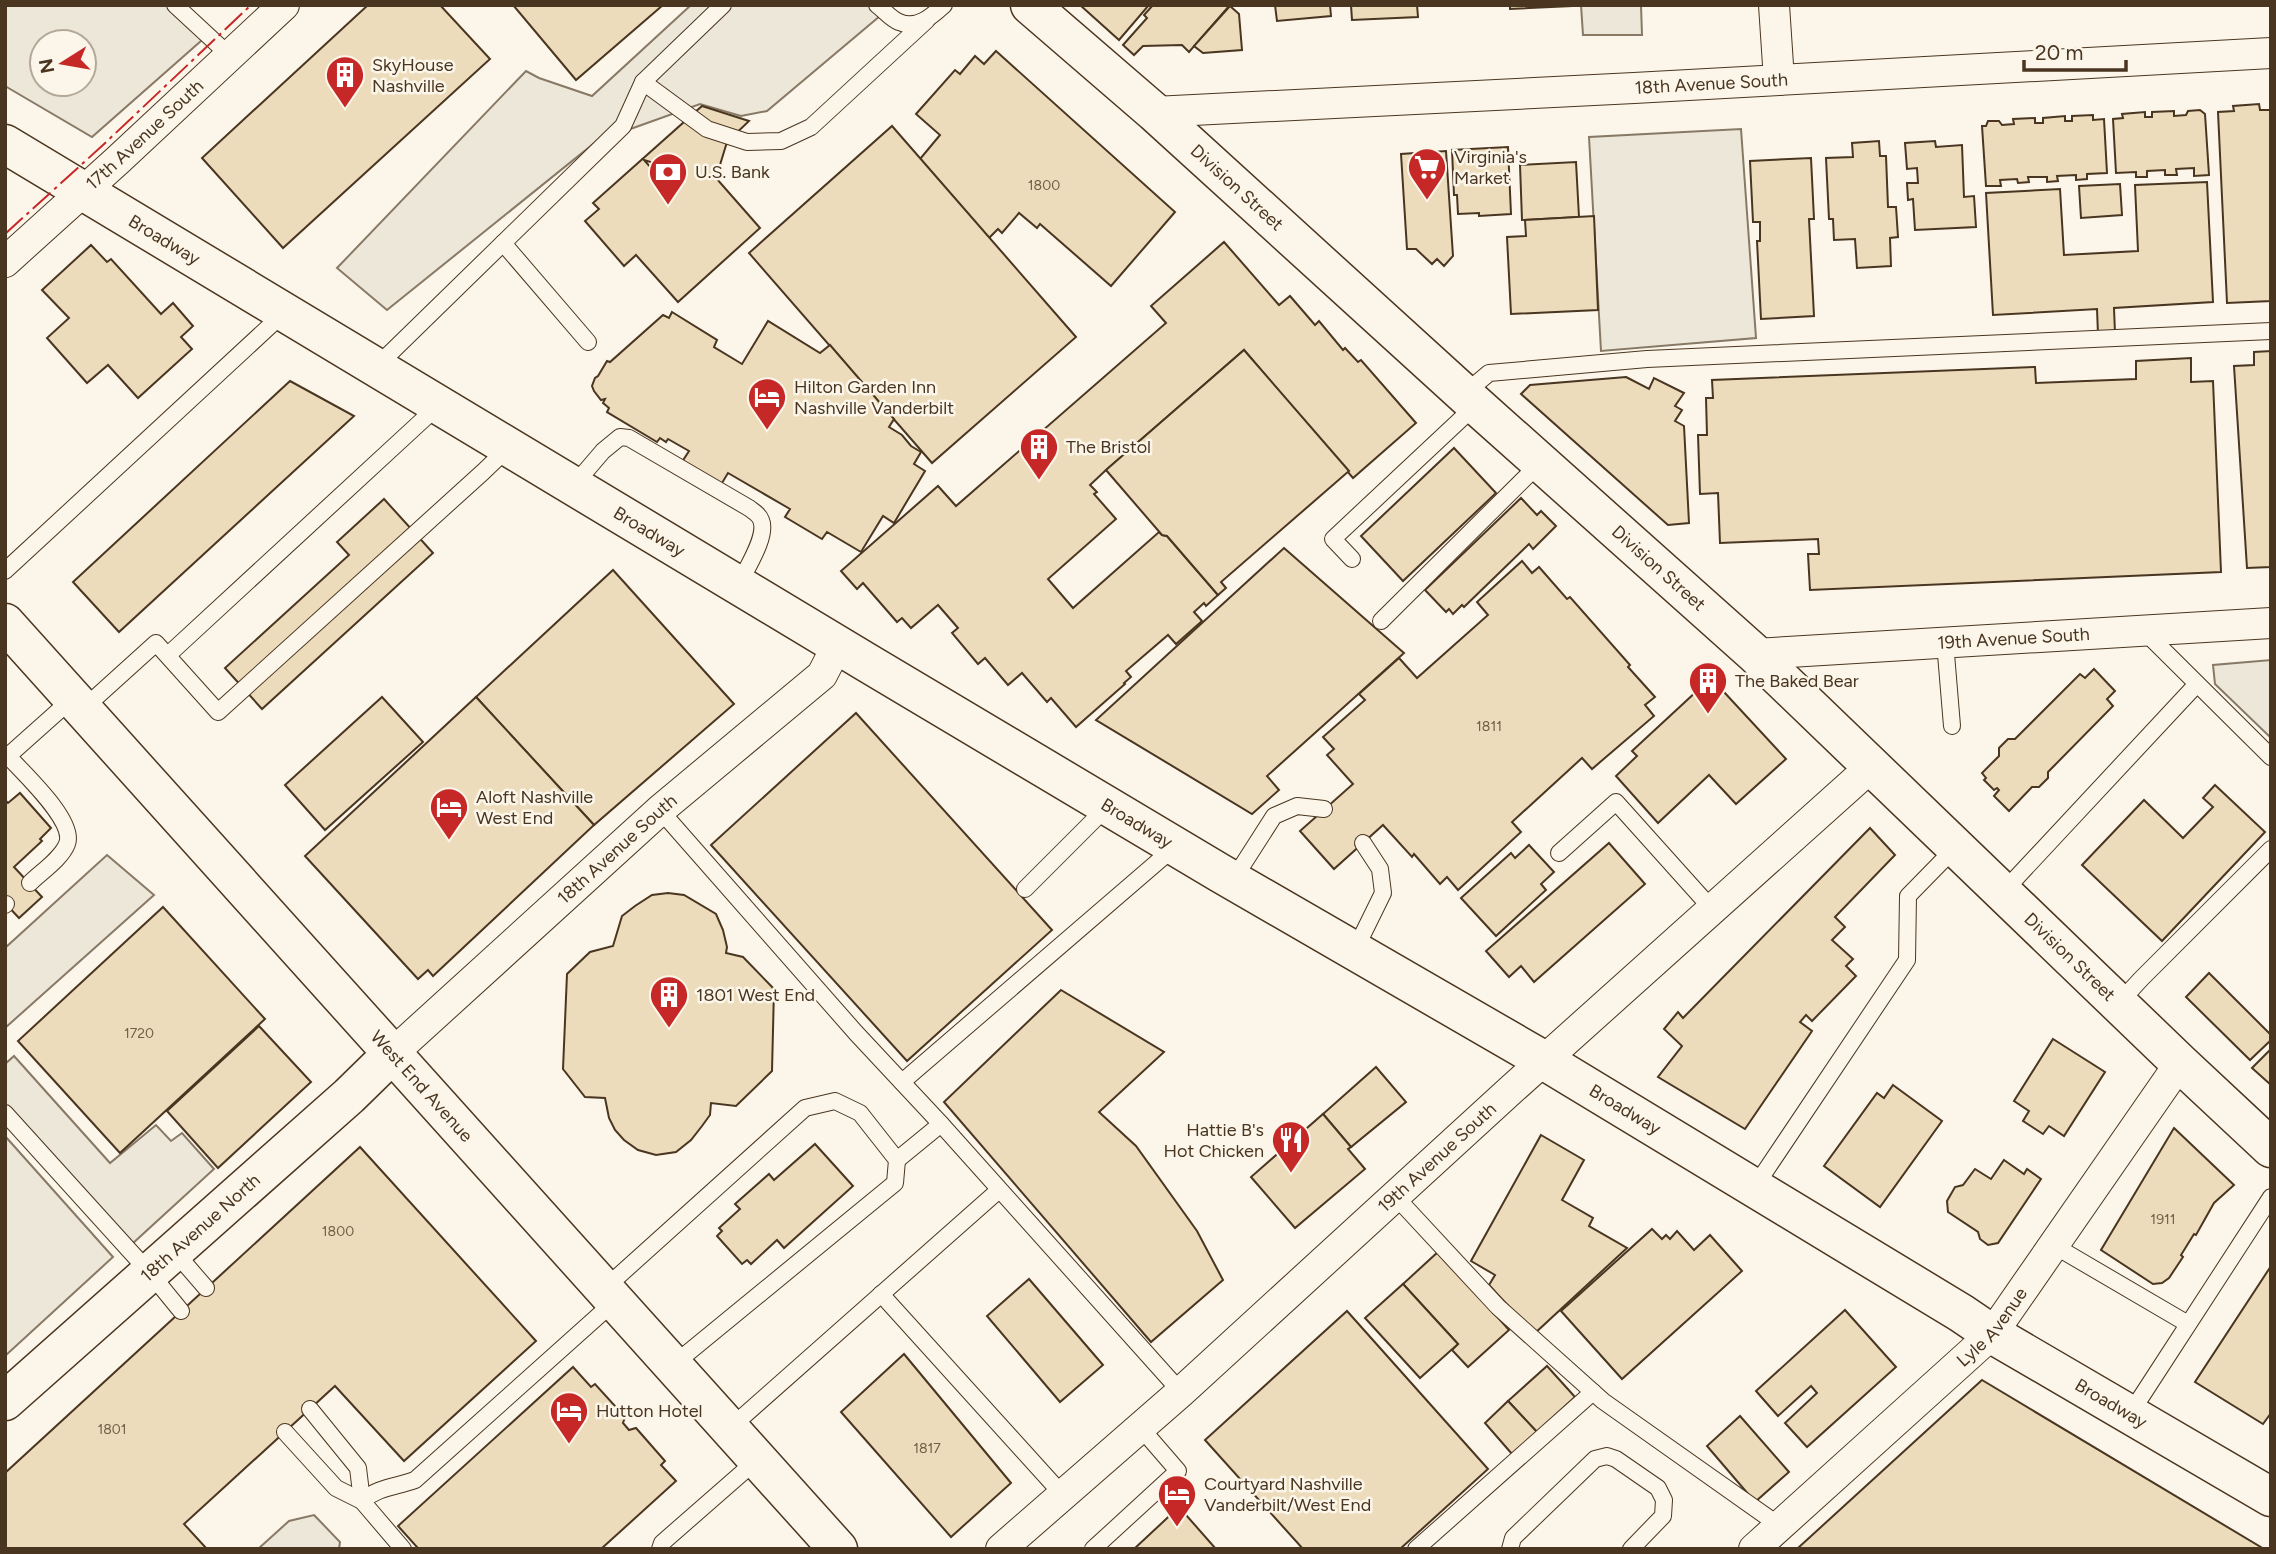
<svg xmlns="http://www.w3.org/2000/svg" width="2276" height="1554" viewBox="0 0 2276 1554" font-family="Figtree,sans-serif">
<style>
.parking{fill:#ede7d9;stroke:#887966;stroke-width:2;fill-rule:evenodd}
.building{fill:#ecdcbc;stroke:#4a3520;stroke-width:2;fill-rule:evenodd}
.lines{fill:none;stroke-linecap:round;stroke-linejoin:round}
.service-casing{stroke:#4a3520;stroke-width:18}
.minor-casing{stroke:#4a3520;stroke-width:32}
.secondary-casing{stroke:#4a3520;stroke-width:41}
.primary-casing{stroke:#4a3520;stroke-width:41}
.service{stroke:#fbf6e9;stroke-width:16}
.minor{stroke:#fbf6e9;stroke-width:30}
.secondary{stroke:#fbf6e9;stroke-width:38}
.primary{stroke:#fbf6e9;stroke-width:38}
.power{stroke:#c62828;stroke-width:2;stroke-dasharray:24 5 3.5 5;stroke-linecap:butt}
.labels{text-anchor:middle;stroke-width:5;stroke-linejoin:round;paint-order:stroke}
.number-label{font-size:14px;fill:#725f47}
.poi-label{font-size:18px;fill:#4a3520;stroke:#fbf6e9;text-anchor:start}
.street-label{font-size:18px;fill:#4a3520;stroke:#fbf6e9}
</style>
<rect width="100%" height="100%" fill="#fbf6e9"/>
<g class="parking">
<path d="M5,5H174L210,33L92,137L5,86ZM42,42H84V84H42Z"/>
<polygon points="691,5 893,5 767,111 741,116 700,104 597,141 387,310 337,268 526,71 539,78 592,96"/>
<polygon points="1581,5 1641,5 1642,35 1583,35"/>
<polygon points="1741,129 1756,338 1601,351 1589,137"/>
<polygon points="2271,660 2271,738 2215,684 2213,665"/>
<polygon points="107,855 154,895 5,1028 5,948"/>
<polygon points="14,1056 110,1163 156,1125 171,1141 182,1133 214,1169 132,1244 5,1105 5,1064"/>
<polygon points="5,1136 113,1257 5,1356"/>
<polygon points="314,1515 340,1542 339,1549 258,1549 289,1521"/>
</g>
<g class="building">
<polygon points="368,5 440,5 490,59 283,248 202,158"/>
<polygon points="513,5 663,5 576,80"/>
<polygon points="1080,5 1149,5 1119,40"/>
<polygon points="1153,5 1230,5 1189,52 1182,45 1143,46 1134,55 1123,45 1147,18 1144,15"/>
<polygon points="1275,5 1330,5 1331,16 1277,21"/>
<polygon points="1351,5 1417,5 1418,17 1352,20"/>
<polygon points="1510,5 1572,5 1572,6 1510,9"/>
<polygon points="1230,6 1239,14 1242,50 1203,53 1194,46"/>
<polygon points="996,51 1175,212 1111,286 1040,224 1037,228 1019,213 1002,233 998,229 989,238 920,159 940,135 916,114 955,70 960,74 975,56 984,64"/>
<polygon points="2259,104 2260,110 2271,110 2271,301 2227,303 2218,112 2234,111 2233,106"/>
<path d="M702,106L749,121L727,142L716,178L760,228L678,302L636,255L624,266L585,221L599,209L593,203ZM644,160L683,172L667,186Z"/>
<polygon points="2200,110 2205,114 2209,175 2194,176 2194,168 2176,169 2177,175 2165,175 2165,170 2147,171 2147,177 2136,177 2136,172 2116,173 2113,119 2123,118 2122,114 2145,112 2145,117 2152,117 2152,112 2174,111 2174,116 2186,115 2188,111"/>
<polygon points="2093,115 2093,120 2104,119 2107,173 2087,174 2087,179 2076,180 2076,175 2057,176 2058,181 2047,182 2047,177 2028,177 2029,182 2018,183 2017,179 2000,180 2001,186 1986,186 1982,126 1986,126 1988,121 1999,121 2002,125 2014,124 2013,119 2035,118 2035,123 2043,123 2043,118 2065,116 2065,121 2072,121 2072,116"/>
<polygon points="892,126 1076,337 932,463 749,253"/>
<polygon points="1879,141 1880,156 1886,156 1888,207 1896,207 1898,237 1890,238 1891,266 1857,268 1855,239 1834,240 1833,219 1829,219 1826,158 1853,157 1852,143"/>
<polygon points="1935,141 1936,147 1962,145 1964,197 1974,196 1976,227 1915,230 1913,199 1908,200 1907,183 1918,183 1917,168 1907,169 1905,143"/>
<polygon points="1508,147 1511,214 1479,216 1479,213 1458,214 1457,195 1454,195 1452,150"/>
<polygon points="1446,151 1453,256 1444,266 1437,259 1432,264 1416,249 1407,249 1401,154"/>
<polygon points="1811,158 1814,219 1809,219 1814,316 1761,319 1757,241 1760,241 1760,222 1753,222 1750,161"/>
<polygon points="1576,162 1579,217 1522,220 1520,165"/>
<polygon points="2207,182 2213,302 2114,308 2115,333 2098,334 2097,309 1993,315 1986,193 2060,189 2064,255 2138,251 2135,185"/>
<polygon points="2120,184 2122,215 2081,218 2079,186"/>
<polygon points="1594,216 1598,310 1511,314 1507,237 1526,236 1525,220"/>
<polygon points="1224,242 1279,305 1290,296 1315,325 1319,321 1343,350 1345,348 1358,362 1361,360 1416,423 1353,478 1244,350 1106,470 1090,485 1097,492 1094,494 1116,519 1048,579 1073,608 1159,532 1162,535 1167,536 1218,595 1206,606 1204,603 1194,612 1202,621 1176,644 1168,635 1126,671 1131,677 1124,683 1125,684 1076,727 1051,698 1047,702 1022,673 1008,685 985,658 978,664 952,633 958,628 938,605 911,628 902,618 897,622 863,583 857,589 841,571 938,486 956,506 1166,323 1151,306"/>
<polygon points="91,245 107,262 111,259 161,314 173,303 193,326 181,337 192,349 138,398 108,365 87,383 47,338 69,318 42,290"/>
<polygon points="672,312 717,340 714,347 742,364 768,321 820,353 830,345 894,419 889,427 902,435 911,446 921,452 914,464 925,471 894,523 883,516 861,552 827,532 822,539 785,517 790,509 728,473 719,488 680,465 689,451 668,439 666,442 660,438 657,442 607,412 609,408 603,403 605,399 601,400 594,391 592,386 595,378 598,376 607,361 610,362 663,315 669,318"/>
<polygon points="1244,350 1349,471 1221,582 1226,588 1218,595 1167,536 1162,535 1106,470"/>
<polygon points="2271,351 2271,567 2247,568 2234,366 2254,365 2254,352"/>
<polygon points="2191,358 2191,382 2213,381 2221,572 1810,590 1808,554 1819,554 1818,539 1720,543 1718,493 1700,494 1698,435 1707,435 1706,398 1713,398 1712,380 2035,367 2036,383 2136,379 2136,361"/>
<polygon points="1626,377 1649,389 1654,378 1684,393 1675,406 1682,410 1675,421 1684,426 1689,523 1668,525 1521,394 1530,385"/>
<polygon points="290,381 354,416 119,632 73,582"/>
<polygon points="1454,448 1496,493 1403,581 1361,536"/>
<polygon points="1521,498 1537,515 1541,511 1556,526 1533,549 1529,544 1464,607 1462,605 1453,614 1449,609 1446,612 1425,590"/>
<polygon points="384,499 433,553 262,709 225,668 349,555 337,542"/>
<polygon points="1284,548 1404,653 1267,776 1279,790 1252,814 1096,720"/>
<polygon points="1522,561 1532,573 1539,567 1567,599 1570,597 1630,665 1628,667 1655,697 1645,705 1654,716 1592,769 1582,758 1512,822 1521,832 1458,890 1447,877 1440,884 1414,854 1412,857 1383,825 1334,869 1300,831 1353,784 1327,755 1334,749 1323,737 1365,700 1359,694 1399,658 1417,678 1488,615 1477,602"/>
<polygon points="613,570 734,704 594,825 476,697"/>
<polygon points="2094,669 2115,691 2107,699 2113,706 2048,772 2048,778 2039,787 2032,787 2009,811 1994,796 1999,790 1997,788 1994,790 1984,780 1986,778 1982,773 1999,756 1999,748 2008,739 2015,739 2080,674 2085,678"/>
<polygon points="1711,678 1786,759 1736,804 1709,775 1658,823 1616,776 1637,756 1632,751"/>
<polygon points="382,697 423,742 325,830 285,785"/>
<polygon points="476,697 594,825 433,976 428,970 418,979 305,856"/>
<polygon points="856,713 1052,930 907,1061 711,845"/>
<polygon points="2215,785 2265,832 2162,941 2082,865 2144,800 2183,838 2213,807 2203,798"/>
<polygon points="20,793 51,828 40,839 42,841 14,867 42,897 19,918 5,903 5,800 8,803"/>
<polygon points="1870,828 1895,855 1835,917 1845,927 1832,940 1853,959 1846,966 1856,976 1812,1021 1806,1015 1800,1022 1812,1031 1745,1129 1658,1077 1682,1046 1664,1029 1678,1012 1683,1018"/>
<polygon points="1609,843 1645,884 1534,982 1521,966 1509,977 1486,951"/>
<polygon points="1529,845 1554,872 1541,884 1546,890 1496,936 1461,898 1511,853 1515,858"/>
<polygon points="668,893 684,895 716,914 723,930 727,947 726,953 743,957 774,989 772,1071 736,1106 711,1103 710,1115 702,1126 691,1140 676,1152 656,1155 638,1150 624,1140 615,1130 609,1118 605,1098 585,1097 563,1069 567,974 590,952 613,946 622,916 635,906 652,895"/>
<polygon points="163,907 265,1019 120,1153 18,1041"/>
<polygon points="2209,973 2271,1035 2271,1040 2250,1060 2186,997"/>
<polygon points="1061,990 1164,1052 1099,1112 1136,1146 1197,1231 1223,1280 1151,1342 944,1102"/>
<polygon points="259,1026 311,1082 218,1168 167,1111"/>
<polygon points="2053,1039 2105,1072 2064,1136 2049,1126 2043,1134 2023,1121 2029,1111 2014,1101"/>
<polygon points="2271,1049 2271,1085 2252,1068"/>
<polygon points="1376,1067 1406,1102 1351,1147 1323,1114"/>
<polygon points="1893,1085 1942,1121 1880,1207 1824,1166 1877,1093 1884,1098"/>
<polygon points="1323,1114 1351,1147 1348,1149 1365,1169 1295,1228 1251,1177"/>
<polygon points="2174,1128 2234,1185 2214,1203 2196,1235 2194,1234 2181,1255 2183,1257 2169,1278 2162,1283 2153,1284 2101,1250"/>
<polygon points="1541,1135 1584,1160 1562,1200 1593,1218 1589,1226 1627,1248 1534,1334 1489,1285 1495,1275 1471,1261"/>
<polygon points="815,1144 853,1186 784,1248 777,1240 751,1264 747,1260 742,1264 717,1236 722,1231 719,1228 740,1209 735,1204 769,1174 774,1180"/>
<polygon points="360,1147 536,1341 404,1461 335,1386 184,1524 207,1549 5,1549 5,1473"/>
<polygon points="2004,1160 2024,1174 2027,1169 2041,1179 1998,1243 1988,1245 1980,1239 1978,1232 1948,1212 1947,1201 1955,1187 1963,1185 1975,1169 1991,1179"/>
<polygon points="1652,1229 1662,1239 1666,1235 1670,1239 1677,1231 1694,1250 1710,1235 1742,1271 1622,1379 1561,1311"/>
<polygon points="1439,1251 1509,1330 1468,1367 1452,1350 1458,1344 1403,1284"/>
<polygon points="2271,1266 2271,1413 2263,1424 2195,1382"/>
<polygon points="1029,1279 1103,1365 1060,1402 987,1316"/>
<polygon points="1403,1284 1458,1344 1420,1378 1365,1318"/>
<polygon points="1845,1310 1896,1367 1807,1447 1785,1423 1817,1393 1811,1386 1778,1416 1756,1391"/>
<polygon points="1347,1311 1488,1469 1400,1549 1303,1549 1205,1440"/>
<polygon points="904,1354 1011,1483 951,1537 841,1412"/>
<polygon points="1547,1366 1575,1397 1537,1432 1508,1401"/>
<polygon points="573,1367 591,1387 595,1384 625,1417 623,1423 629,1430 636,1428 665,1461 661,1465 676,1481 601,1549 414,1549 417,1547 398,1526"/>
<polygon points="1982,1380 2264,1549 1798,1548"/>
<polygon points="1508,1401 1537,1432 1512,1454 1485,1423"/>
<polygon points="1740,1416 1789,1472 1755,1502 1707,1446"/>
<polygon points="1179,1507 1216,1549 1134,1549"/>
</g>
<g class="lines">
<g class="service-casing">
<g id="service">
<polyline points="175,5 229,55"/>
<path d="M877,5C884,10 891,19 899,22C917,30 932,16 944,5"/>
<polyline points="643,82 707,129 747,142 781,141 811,127 927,20"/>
<polyline points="503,243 588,342"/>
<polyline points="376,367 623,126 643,82 723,5"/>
<polyline points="1464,394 1489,373 1647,359 2271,331"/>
<path d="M573,486L603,451L620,437L629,438L749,508C754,512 759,514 761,520C768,536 746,569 739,584"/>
<polyline points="1352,559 1333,539 1476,405"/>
<polyline points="5,571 285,312"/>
<polyline points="1381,621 1540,463"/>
<polyline points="2144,631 2271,757"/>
<polyline points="1945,642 1952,726"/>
<polyline points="168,655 439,405"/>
<polyline points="83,709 156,643 218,712 483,472 509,447"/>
<polyline points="660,810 856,1033 941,1124 1181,1392"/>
<polyline points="1559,853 1616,802 1712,909"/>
<polyline points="1233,880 1274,816 1297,806 1324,809"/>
<path d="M30,883C41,872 61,859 67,844C76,821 23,773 8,756L73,698"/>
<polyline points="1025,889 1108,806"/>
<polyline points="2003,892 2197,684"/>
<polyline points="5,905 6,904"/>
<polyline points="1355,950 1383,893 1380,869 1363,843"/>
<polyline points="2118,1004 2141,979 2271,849"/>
<polyline points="902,1082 1176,846"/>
<polyline points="5,1113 150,1273 181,1311"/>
<polyline points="897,1160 941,1124"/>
<polyline points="1754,1188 1907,960 1908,896 1956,847"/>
<polyline points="1395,1196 1498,1307 1603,1401 1780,1526"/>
<polyline points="2053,1245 2188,1324"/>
<polyline points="174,1251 206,1288"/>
<polyline points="604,1289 805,1108 835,1101 860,1113 897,1160 895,1183 673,1365"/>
<polyline points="881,1294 1062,1494"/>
<polyline points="310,1409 358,1468 362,1501"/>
<polyline points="2130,1414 2271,1197"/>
<polyline points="730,1428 999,1190"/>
<polyline points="285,1432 336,1488 362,1501 403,1549"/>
<path d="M362,1501C378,1487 396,1487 415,1480L615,1301"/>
<polyline points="660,1549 662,1543 758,1459"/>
<polyline points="1093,1549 1178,1471 1140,1427"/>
<polyline points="1416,1549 1593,1392"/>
<polyline points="1510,1549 1513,1538 1595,1459 1607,1456 1616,1459 1658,1488 1664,1500 1663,1516 1631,1549"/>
</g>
</g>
<g class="minor-casing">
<g id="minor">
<polyline points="1774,5 1779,80"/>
<path id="s1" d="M1154,112L1634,88L2271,53"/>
<path id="s2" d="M5,262L118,160L284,5"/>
<path id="s3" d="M1755,654L2271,623"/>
<path id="s4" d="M393,1053L660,810L822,675L838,644"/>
<path id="s5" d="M1001,1549L1181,1392L1513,1088L1873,765"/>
<path id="s6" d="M1754,1549L1992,1334L2180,1063"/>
</g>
</g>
<g class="secondary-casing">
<g id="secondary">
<path id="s7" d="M1030,5L1154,112L1476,405L1755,654L2180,1063L2271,1148"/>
<path id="s8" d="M5,1401L349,1096L393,1053"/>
</g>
</g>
<g class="primary-casing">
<g id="primary">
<path id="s9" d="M5,144L866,662L1220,873L1545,1061L1961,1313L1992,1334L2271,1497"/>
<path id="s10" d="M5,623L838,1549"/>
</g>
</g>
<use href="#service" class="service"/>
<use href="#minor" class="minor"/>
<use href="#secondary" class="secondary"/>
<use href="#primary" class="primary"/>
<polyline class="power" points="5,234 103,145 251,5"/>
</g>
<defs>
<g id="building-pin" transform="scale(2.0125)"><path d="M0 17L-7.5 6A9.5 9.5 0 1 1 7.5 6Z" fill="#c62828" stroke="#fbf6e9"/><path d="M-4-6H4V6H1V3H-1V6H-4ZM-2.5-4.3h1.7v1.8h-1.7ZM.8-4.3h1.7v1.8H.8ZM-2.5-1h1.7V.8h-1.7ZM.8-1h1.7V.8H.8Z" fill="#fff"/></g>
<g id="supermarket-pin" transform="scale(2.0125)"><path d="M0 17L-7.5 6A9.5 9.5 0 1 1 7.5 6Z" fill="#c62828" stroke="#fbf6e9"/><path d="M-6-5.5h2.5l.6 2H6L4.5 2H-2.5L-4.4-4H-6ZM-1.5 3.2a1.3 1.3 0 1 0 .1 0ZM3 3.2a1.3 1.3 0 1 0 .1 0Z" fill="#fff"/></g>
<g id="bank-pin" transform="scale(2.0125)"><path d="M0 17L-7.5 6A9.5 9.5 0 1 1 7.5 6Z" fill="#c62828" stroke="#fbf6e9"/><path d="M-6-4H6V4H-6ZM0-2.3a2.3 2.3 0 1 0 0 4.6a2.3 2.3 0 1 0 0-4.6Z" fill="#fff"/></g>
<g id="hotel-pin" transform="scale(2.0125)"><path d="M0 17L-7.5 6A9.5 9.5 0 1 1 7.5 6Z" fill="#c62828" stroke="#fbf6e9"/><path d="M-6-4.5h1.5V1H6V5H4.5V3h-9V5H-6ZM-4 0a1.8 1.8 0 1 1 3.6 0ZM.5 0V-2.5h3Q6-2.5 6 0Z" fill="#fff"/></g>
<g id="restaurant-pin" transform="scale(2.0125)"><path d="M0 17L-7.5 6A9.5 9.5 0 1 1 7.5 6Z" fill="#c62828" stroke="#fbf6e9"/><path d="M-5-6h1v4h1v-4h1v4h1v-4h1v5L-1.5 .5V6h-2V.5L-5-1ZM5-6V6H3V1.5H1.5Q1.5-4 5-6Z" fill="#fff"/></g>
</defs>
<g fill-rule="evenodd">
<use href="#building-pin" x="345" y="75"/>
<use href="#supermarket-pin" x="1427" y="167"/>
<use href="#bank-pin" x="668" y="172"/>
<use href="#hotel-pin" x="767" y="397"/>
<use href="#building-pin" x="1039" y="447"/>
<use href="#building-pin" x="1708" y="681"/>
<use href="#hotel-pin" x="449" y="807"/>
<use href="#building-pin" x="669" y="995"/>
<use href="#restaurant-pin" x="1291" y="1140"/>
<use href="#hotel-pin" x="569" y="1411"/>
<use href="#hotel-pin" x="1177" y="1494"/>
</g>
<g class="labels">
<g class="number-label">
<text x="1044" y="190">1800</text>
<text x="1489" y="731">1811</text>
<text x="139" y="1038">1720</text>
<text x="2163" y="1224">1911</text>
<text x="338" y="1236">1800</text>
<text x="112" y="1434">1801</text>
<text x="927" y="1453">1817</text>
</g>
<g class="poi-label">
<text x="372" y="71">SkyHouse<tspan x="372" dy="21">Nashville</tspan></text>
<text x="1454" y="163">Virginia's<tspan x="1454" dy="21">Market</tspan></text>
<text x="695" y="178">U.S. Bank</text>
<text x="794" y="393">Hilton Garden Inn<tspan x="794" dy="21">Nashville Vanderbilt</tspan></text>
<text x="1066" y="453">The Bristol</text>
<text x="1735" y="687">The Baked Bear</text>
<text x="476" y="803">Aloft Nashville<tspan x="476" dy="21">West End</tspan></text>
<text x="696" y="1001">1801 West End</text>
<text x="1264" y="1136" text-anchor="end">Hattie B's<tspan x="1264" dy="21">Hot Chicken</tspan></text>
<text x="596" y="1417">Hutton Hotel</text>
<text x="1204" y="1490">Courtyard Nashville<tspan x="1204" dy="21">Vanderbilt/West End</tspan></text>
</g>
<g class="street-label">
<text dy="6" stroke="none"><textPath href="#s1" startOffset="558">18th Avenue South</textPath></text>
<text dy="6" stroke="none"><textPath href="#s2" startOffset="189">17th Avenue South</textPath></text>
<text dy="6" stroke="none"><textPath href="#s7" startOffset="276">Division Street</textPath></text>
<text dy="6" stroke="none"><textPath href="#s9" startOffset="186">Broadway</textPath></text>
<text dy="6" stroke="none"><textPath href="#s9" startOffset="752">Broadway</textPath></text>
<text dy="6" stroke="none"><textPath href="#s7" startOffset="844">Division Street</textPath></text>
<text dy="6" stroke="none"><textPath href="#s3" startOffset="259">19th Avenue South</textPath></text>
<text dy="6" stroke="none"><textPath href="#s9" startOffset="1320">Broadway</textPath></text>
<text dy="6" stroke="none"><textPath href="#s4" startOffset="303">18th Avenue South</textPath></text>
<text dy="6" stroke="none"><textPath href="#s7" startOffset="1410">Division Street</textPath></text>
<text dy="6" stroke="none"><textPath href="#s10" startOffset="623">West End Avenue</textPath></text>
<text dy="6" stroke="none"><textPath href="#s9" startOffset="1886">Broadway</textPath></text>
<text dy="6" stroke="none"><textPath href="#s5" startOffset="586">19th Avenue South</textPath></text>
<text dy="6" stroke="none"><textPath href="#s8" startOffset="261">18th Avenue North</textPath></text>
<text dy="6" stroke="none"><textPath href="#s6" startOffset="326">Lyle Avenue</textPath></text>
<text dy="6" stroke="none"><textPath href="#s9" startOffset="2454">Broadway</textPath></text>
</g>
</g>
<rect width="2276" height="1554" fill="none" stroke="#4a3520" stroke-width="14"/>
<g transform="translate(63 63) rotate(259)"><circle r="33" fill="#fbf6e9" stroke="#b4a999" stroke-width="2"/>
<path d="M0-5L12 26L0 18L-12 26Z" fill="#c62828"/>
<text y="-10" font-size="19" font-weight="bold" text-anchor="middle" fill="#4a3520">N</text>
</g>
<path d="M2024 60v10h102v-10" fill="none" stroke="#4a3520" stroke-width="3.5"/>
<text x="2035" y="60" font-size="21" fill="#4a3520" stroke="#fbf6e9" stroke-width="5" paint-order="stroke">20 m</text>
</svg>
